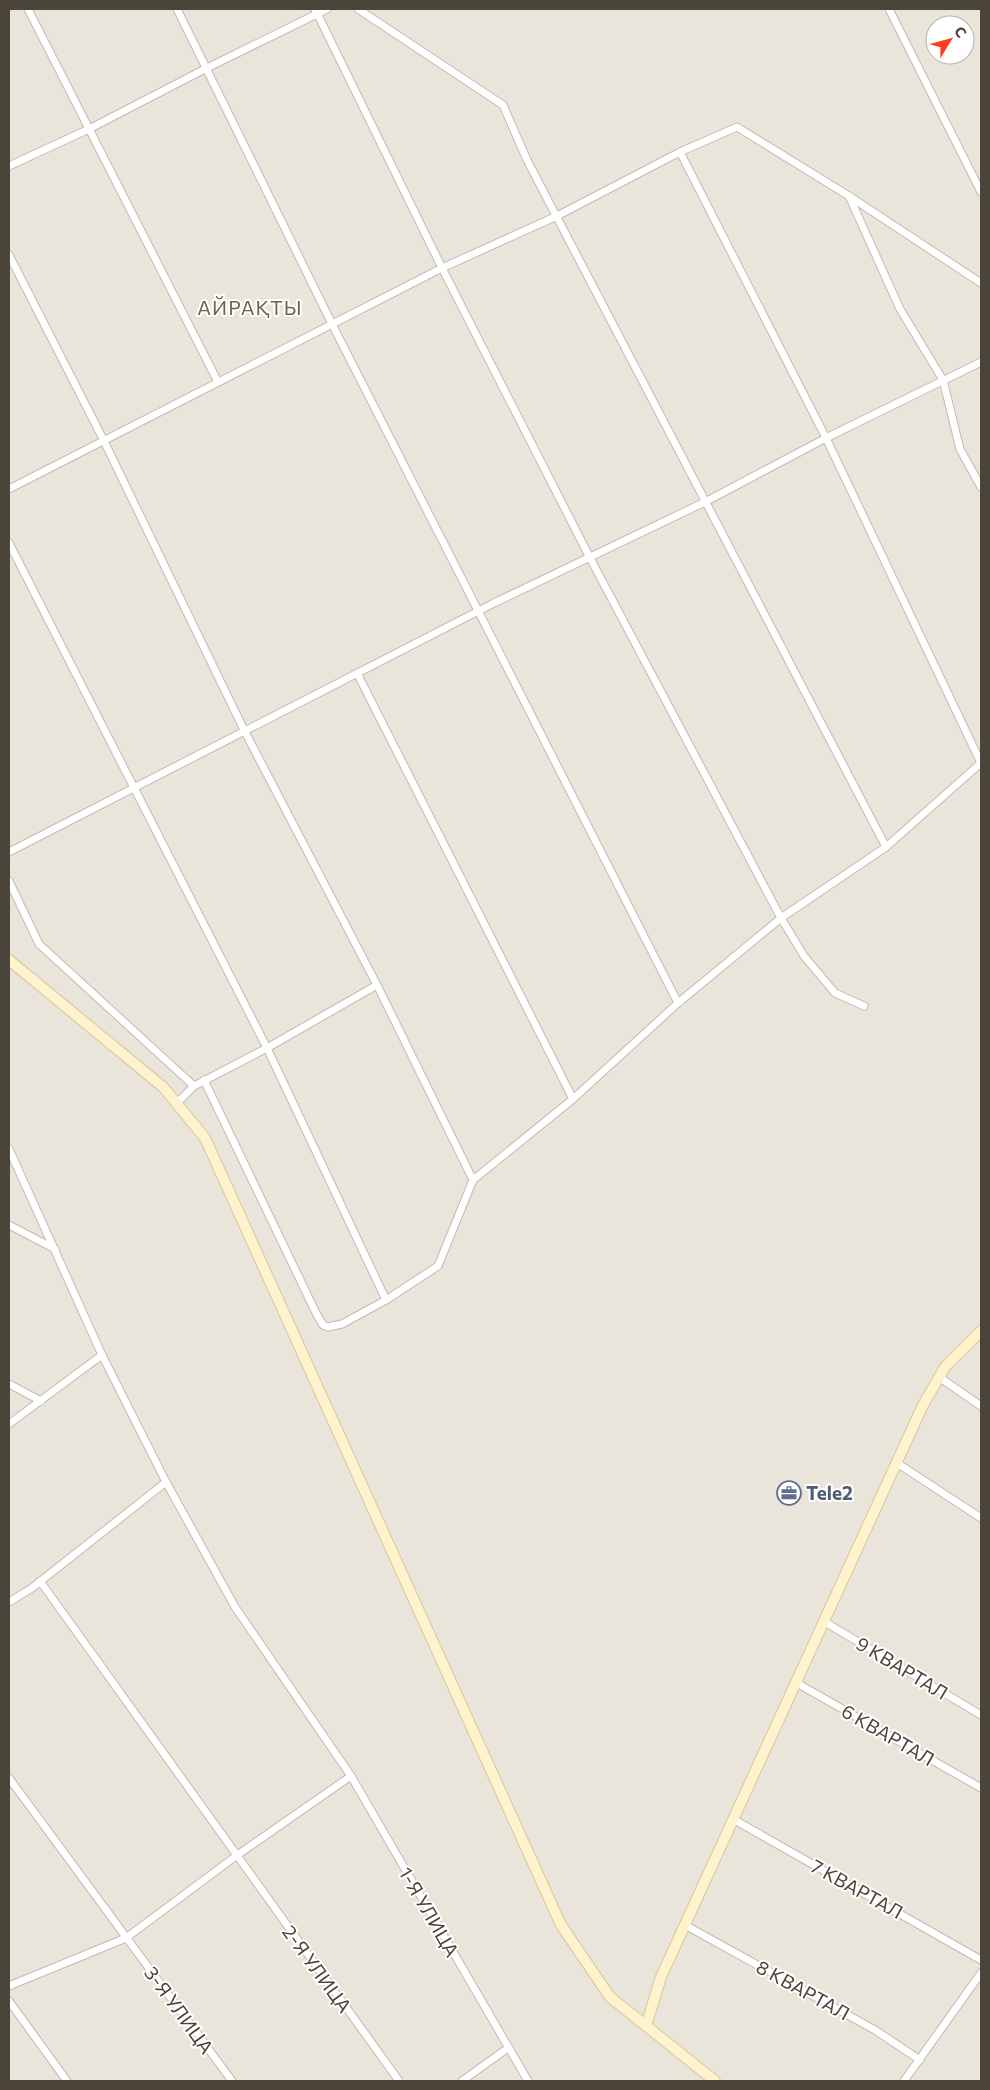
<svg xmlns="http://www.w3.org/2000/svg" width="990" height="2090" viewBox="0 0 990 2090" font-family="Commissioner,sans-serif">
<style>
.residential{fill:#eae5da;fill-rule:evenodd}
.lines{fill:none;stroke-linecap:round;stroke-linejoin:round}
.street-casing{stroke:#c2bbae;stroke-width:9}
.secondary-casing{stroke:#d6c79b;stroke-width:12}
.street{stroke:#fff;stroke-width:7}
.secondary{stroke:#fff3cd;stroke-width:10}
.labels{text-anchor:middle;stroke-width:4;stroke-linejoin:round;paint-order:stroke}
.service-label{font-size:19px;font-weight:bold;fill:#4e5e75;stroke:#fff;text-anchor:start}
.street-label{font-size:19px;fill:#4b4439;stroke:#fff}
.neighbourhood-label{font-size:20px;letter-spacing:1px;fill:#6e6250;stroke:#fff}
</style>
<rect width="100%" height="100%" fill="#f6f3ec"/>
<path class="residential" d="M9,9H981V2081H9ZM935,25H965V55H935Z"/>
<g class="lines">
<g class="street-casing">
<g id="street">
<polyline points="28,9 218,382"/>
<polyline points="177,9 332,324 678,1003"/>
<polyline points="315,9 442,268 589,556 781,918 804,956 835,993 864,1006"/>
<polyline points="358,9 503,105 527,160 886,847"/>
<polyline points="889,9 981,192"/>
<polyline points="680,152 737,127 849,196 981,283"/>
<polyline points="9,166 89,129 207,68 327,9"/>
<polyline points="849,196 900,309 943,380 960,449 981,487"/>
<polyline points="9,255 104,441 244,730 377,985 473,1180"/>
<polyline points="9,489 442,268 557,216 680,152 826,438 981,763"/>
<polyline points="9,543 267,1048 386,1300"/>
<polyline points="357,673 573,1099"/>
<polyline points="9,852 494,603 705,502 826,438 981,362"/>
<polyline points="9,881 39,944 194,1086 267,1048 377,985"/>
<polyline points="204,1080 317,1315 323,1325 328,1327 342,1324 386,1300 438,1266 473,1180 573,1099 678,1003 781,918 886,847 981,763"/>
<polyline points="176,1104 194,1086"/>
<polyline points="9,1149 102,1355 9,1424"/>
<polyline points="9,1225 55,1249"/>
<polyline points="102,1355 166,1482 235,1607 351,1776 528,2081"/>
<polyline points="939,1377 981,1406"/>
<polyline points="9,1384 41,1401"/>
<polyline points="897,1463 981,1518"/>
<path d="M40,1581C161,1747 279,1915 399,2081"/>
<polyline points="9,1602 32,1588 166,1482"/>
<polyline points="823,1621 981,1715"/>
<polyline points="795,1682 981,1788"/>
<polyline points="9,1778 232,2081"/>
<polyline points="733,1819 981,1960"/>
<polyline points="685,1925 875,2030 920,2060"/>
<polyline points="9,1986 126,1938 236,1856 351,1776"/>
<polyline points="9,2001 67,2081"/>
<polyline points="462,2081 508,2048"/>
<polyline points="904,2081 981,1973"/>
</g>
</g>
<g class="secondary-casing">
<g id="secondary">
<polyline points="9,960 163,1087 205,1138 561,1925 610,1997 715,2081"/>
<polyline points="646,2026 661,1977 923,1405 945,1367 981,1331"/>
</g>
</g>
<use href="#street" class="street"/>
<use href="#secondary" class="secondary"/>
</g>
<defs>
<g id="office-ring" transform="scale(1.25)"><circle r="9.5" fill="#fff" stroke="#5c6f8a" stroke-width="1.5"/><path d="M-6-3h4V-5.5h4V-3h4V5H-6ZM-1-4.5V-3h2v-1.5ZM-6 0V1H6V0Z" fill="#5c6f8a"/></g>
</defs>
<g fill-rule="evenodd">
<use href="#office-ring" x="789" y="1493"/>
</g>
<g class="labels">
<g class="service-label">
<text x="806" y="1500">Tele2</text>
</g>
<g class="street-label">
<text transform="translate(902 1668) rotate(31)" y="7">9 КВАРТАЛ</text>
<text transform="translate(888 1735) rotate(30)" y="7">6 КВАРТАЛ</text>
<text transform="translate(857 1889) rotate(29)" y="7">7 КВАРТАЛ</text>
<text transform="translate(429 1912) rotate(60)" y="7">1-Я УЛИЦА</text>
<text transform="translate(317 1969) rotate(54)" y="7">2-Я УЛИЦА</text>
<text transform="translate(803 1990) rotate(29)" y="7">8 КВАРТАЛ</text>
<text transform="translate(179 2010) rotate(54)" y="7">3-Я УЛИЦА</text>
</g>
<g class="neighbourhood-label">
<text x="250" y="315">АЙРАҚТЫ</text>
</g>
</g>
<rect width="990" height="2090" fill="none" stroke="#4b4439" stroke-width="20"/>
<g transform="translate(950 40) rotate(53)"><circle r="24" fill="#ffffff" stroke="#b7b4b0"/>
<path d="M0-4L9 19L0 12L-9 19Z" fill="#fc3f1d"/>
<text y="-8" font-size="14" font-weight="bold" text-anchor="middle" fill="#4b4439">С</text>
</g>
</svg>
